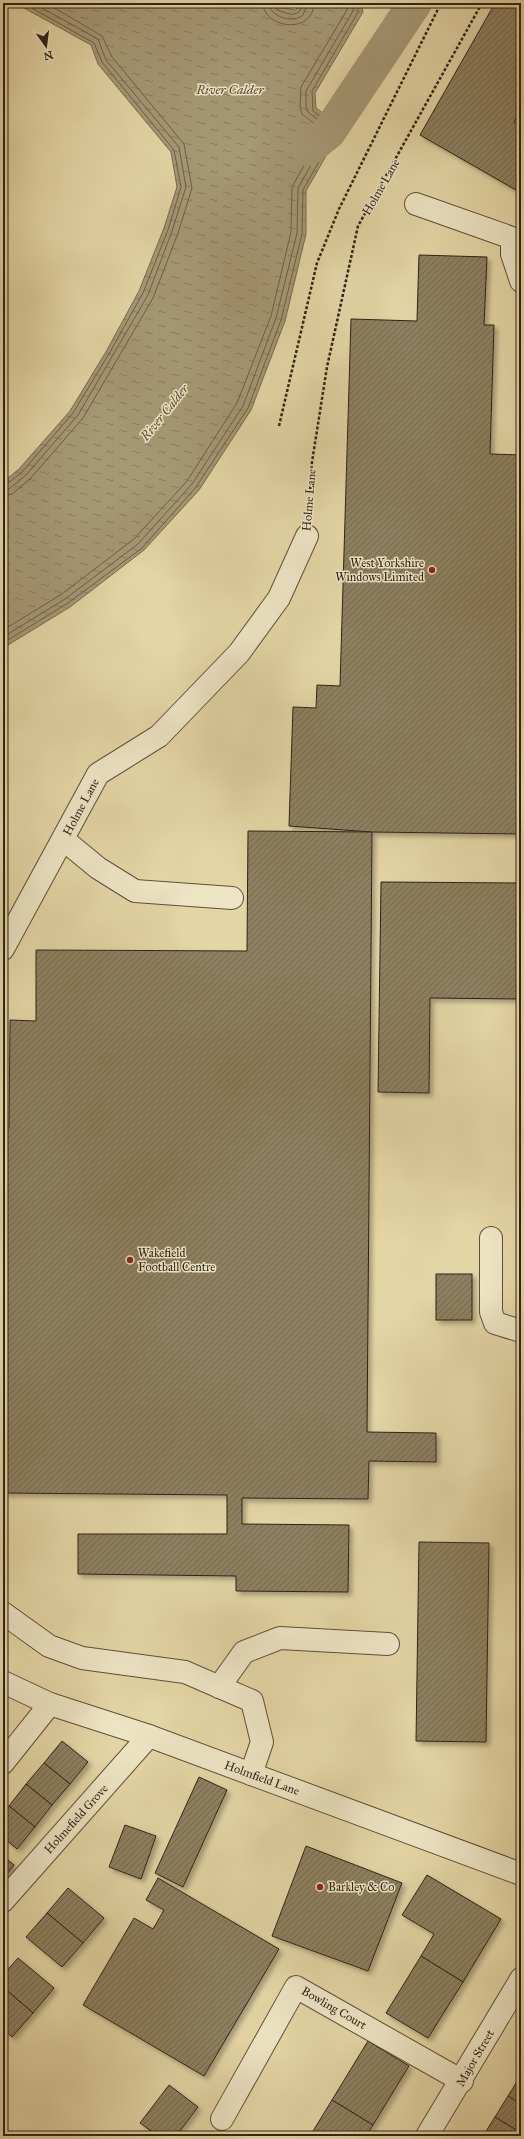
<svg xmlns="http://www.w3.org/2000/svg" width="524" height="2139" viewBox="0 0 524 2139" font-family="'IM FELL Great Primer',serif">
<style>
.water{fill:url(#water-ripples);stroke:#76694f}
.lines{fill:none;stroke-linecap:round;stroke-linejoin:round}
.shore{stroke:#6a5e46;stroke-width:1}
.canal{stroke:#a69875;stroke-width:34}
.building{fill:url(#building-hatch);stroke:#2e2317;filter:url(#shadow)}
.minor-casing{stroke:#5c503a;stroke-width:24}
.path{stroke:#2e2317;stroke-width:2.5;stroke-dasharray:3 2;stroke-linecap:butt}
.minor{stroke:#ede4c4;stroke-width:22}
.poi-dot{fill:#8f2418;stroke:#ede4c4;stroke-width:1.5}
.labels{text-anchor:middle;stroke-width:3;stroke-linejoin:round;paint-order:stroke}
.street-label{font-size:12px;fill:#2e2317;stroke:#ede4c4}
.poi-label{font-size:12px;fill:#2e2317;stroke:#ede4c4;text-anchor:start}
.water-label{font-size:13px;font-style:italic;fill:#584c38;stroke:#ede4c4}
</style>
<defs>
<pattern id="water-ripples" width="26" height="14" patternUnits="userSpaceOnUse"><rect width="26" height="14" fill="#a69875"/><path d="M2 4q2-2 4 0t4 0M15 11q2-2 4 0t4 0" fill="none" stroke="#887c5f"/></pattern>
<pattern id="building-hatch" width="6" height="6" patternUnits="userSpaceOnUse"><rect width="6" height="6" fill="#8d8061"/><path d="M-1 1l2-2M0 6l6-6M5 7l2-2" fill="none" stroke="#74684f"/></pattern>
<filter id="shadow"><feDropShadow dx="3.5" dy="3.5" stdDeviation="2" flood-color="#0004"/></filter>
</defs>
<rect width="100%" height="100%" fill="#e4d5a5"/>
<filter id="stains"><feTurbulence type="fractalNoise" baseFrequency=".005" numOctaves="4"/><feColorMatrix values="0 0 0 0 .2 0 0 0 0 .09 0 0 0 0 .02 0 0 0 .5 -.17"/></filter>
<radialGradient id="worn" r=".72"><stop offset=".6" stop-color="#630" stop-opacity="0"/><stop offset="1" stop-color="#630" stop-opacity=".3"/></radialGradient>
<polygon class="water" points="15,3 275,3 284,8 296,10 300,3 361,3 363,12 315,93 316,108 324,114 333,112 347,119 306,191 306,234 285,321 251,410 199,490 144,550 70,607 3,648 3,482 19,469 70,411 107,350 139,291 164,228 177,187 171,152 98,64 91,45"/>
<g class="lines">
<g class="shore">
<path d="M263,3C263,28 313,36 314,3"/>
<path d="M269,3C269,17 294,24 303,15L308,3"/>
<path d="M274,3L275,8C282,12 292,17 299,12L303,3"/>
<polyline points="3,485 7,484 22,472 73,413 110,352 143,293 168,230 181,187 174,150 102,62 94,43 23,3"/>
<polyline points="3,490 9,489 26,475 78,415 148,295 172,231 186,187 179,147 106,60 98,39 33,3"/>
<polyline points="3,496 12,494 30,479 83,418 153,298 178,233 192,188 184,144 112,57 102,36 46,3"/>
<polyline points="3,630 62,594 134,539 187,481 237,403 271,316 291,232 292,187 323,131 302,114 300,107 301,87 347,10 347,3"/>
<polyline points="3,637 65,599 138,544 192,484 243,406 276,318 297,233 298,188 334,124 332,122 321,122 309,113 306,108 306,91 353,11 353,3"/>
<polyline points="3,643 68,603 142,548 196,487 248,408 281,320 302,234 303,190 341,122 332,117 322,117 313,111 312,91 358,12 358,3"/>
</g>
<polyline class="canal" points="308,149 329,132 415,3"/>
</g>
<g class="building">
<polygon points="495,3 521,3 521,109 514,122 521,126 521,193 420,135"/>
<polygon points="419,255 487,257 484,325 494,325 490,454 521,455 521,834 372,832 289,826 293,707 316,708 317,685 340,686 351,319 417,321"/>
<polygon points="248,831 372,832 367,1432 436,1433 436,1462 369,1461 368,1499 242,1498 242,1524 349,1525 348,1592 236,1591 236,1576 78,1574 78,1534 227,1534 227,1495 3,1493 3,1128 9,1128 10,1020 36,1021 36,950 247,951"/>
<polygon points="381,882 521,883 521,999 430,998 429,1093 378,1092"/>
<rect x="436" y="1274" width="36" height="46"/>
<polygon points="419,1542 489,1543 486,1742 416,1741"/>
<polygon points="62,1741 88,1762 70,1784 44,1763"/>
<polygon points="44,1763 70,1784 52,1805 26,1784"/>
<polygon points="199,1777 227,1790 183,1887 155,1873"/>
<polygon points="26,1784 52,1805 35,1827 9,1806"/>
<polygon points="9,1806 35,1827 17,1849 3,1837 3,1813"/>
<polygon points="125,1825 156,1836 141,1879 109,1867"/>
<polygon points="306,1846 402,1883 368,1971 272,1936"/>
<polygon points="3,1856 14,1865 4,1878 3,1878"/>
<polygon points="427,1875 501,1919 463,1982 421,1956 434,1934 402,1915"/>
<polygon points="158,1878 279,1949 204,2076 83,2005 134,1918 153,1929 164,1910 146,1900"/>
<polygon points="68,1888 104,1918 83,1943 47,1913"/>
<polygon points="47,1913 83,1943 62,1967 26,1937"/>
<polygon points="421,1956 463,1982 428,2038 386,2013"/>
<polygon points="18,1958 54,1988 33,2013 3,1987 3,1975"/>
<polygon points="3,1987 33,2013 12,2037 3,2029"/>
<polygon points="368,2041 409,2066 373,2125 332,2100"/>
<polygon points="521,2075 521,2104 508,2096"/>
<polygon points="169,2085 198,2107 176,2136 158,2136 140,2123"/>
<polygon points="508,2096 521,2104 521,2133 495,2117"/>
<polygon points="332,2100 373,2125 366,2136 310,2136"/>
<polygon points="495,2117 521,2133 521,2136 483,2136"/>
</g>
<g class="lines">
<g class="minor-casing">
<g id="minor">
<polyline points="416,204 512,238 512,254 521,281"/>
<polyline points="64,840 98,868 135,891 232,898"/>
<polyline points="3,949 98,774 159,736 239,653 279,598 307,536"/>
<polyline points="491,1238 491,1312 495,1323 521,1331"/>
<polyline points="3,1613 49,1646 82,1658 185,1672 252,1701 262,1742 251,1774"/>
<polyline points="3,1682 50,1704 149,1736 521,1874"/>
<polyline points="219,1687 244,1652 280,1638 388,1644"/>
<polyline points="3,1763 50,1704"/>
<polyline points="3,1901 149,1736"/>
<polyline points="222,2119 296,1987 462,2081"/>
<polyline points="427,2136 521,1979"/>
</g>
</g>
<g class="path">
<polyline points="279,426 317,263 339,209 441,3"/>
<polyline points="309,509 312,462 327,367 358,226 482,3"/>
</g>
<use href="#minor" class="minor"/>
</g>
<g class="poi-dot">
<circle cx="432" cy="570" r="4"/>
<circle cx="130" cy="1260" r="4"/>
<circle cx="320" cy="1887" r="4"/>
</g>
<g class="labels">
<g class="street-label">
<text transform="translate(381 187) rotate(-60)" y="4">Holme Lane</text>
<text transform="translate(309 500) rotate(-85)" y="4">Holme Lane</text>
<text transform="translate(81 807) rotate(-62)" y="4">Holme Lane</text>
<text transform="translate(262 1778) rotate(20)" y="4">Holmfield Lane</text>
<text transform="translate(76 1819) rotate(-48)" y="4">Holmefield Grove</text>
<text transform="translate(334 2008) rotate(30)" y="4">Bowling Court</text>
<text transform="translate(475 2058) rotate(-60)" y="4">Major Street</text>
</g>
<g class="poi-label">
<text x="424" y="567" text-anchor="end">West Yorkshire<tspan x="424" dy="14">Windows Limited</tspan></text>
<text x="138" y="1257">Wakefield<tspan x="138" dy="14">Football Centre</tspan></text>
<text x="328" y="1891">Barkley &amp; Co</text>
</g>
<g class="water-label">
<text x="230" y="94">River Calder</text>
<text transform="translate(164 412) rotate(-51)" y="5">River Calder</text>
</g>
</g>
<rect width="524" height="2139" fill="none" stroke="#e4d5a5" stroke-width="16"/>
<rect x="4" y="4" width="516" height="2131" fill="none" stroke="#2e2317" stroke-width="2"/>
<rect x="8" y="8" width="508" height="2123" fill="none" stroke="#2e2317"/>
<g transform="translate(46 46) rotate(166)" stroke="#ede4c4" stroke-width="3" paint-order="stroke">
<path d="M0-3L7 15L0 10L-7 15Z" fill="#2e2317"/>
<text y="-6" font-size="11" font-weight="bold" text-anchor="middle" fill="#2e2317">N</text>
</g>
<rect width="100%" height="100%" filter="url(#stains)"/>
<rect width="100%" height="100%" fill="url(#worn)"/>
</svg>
